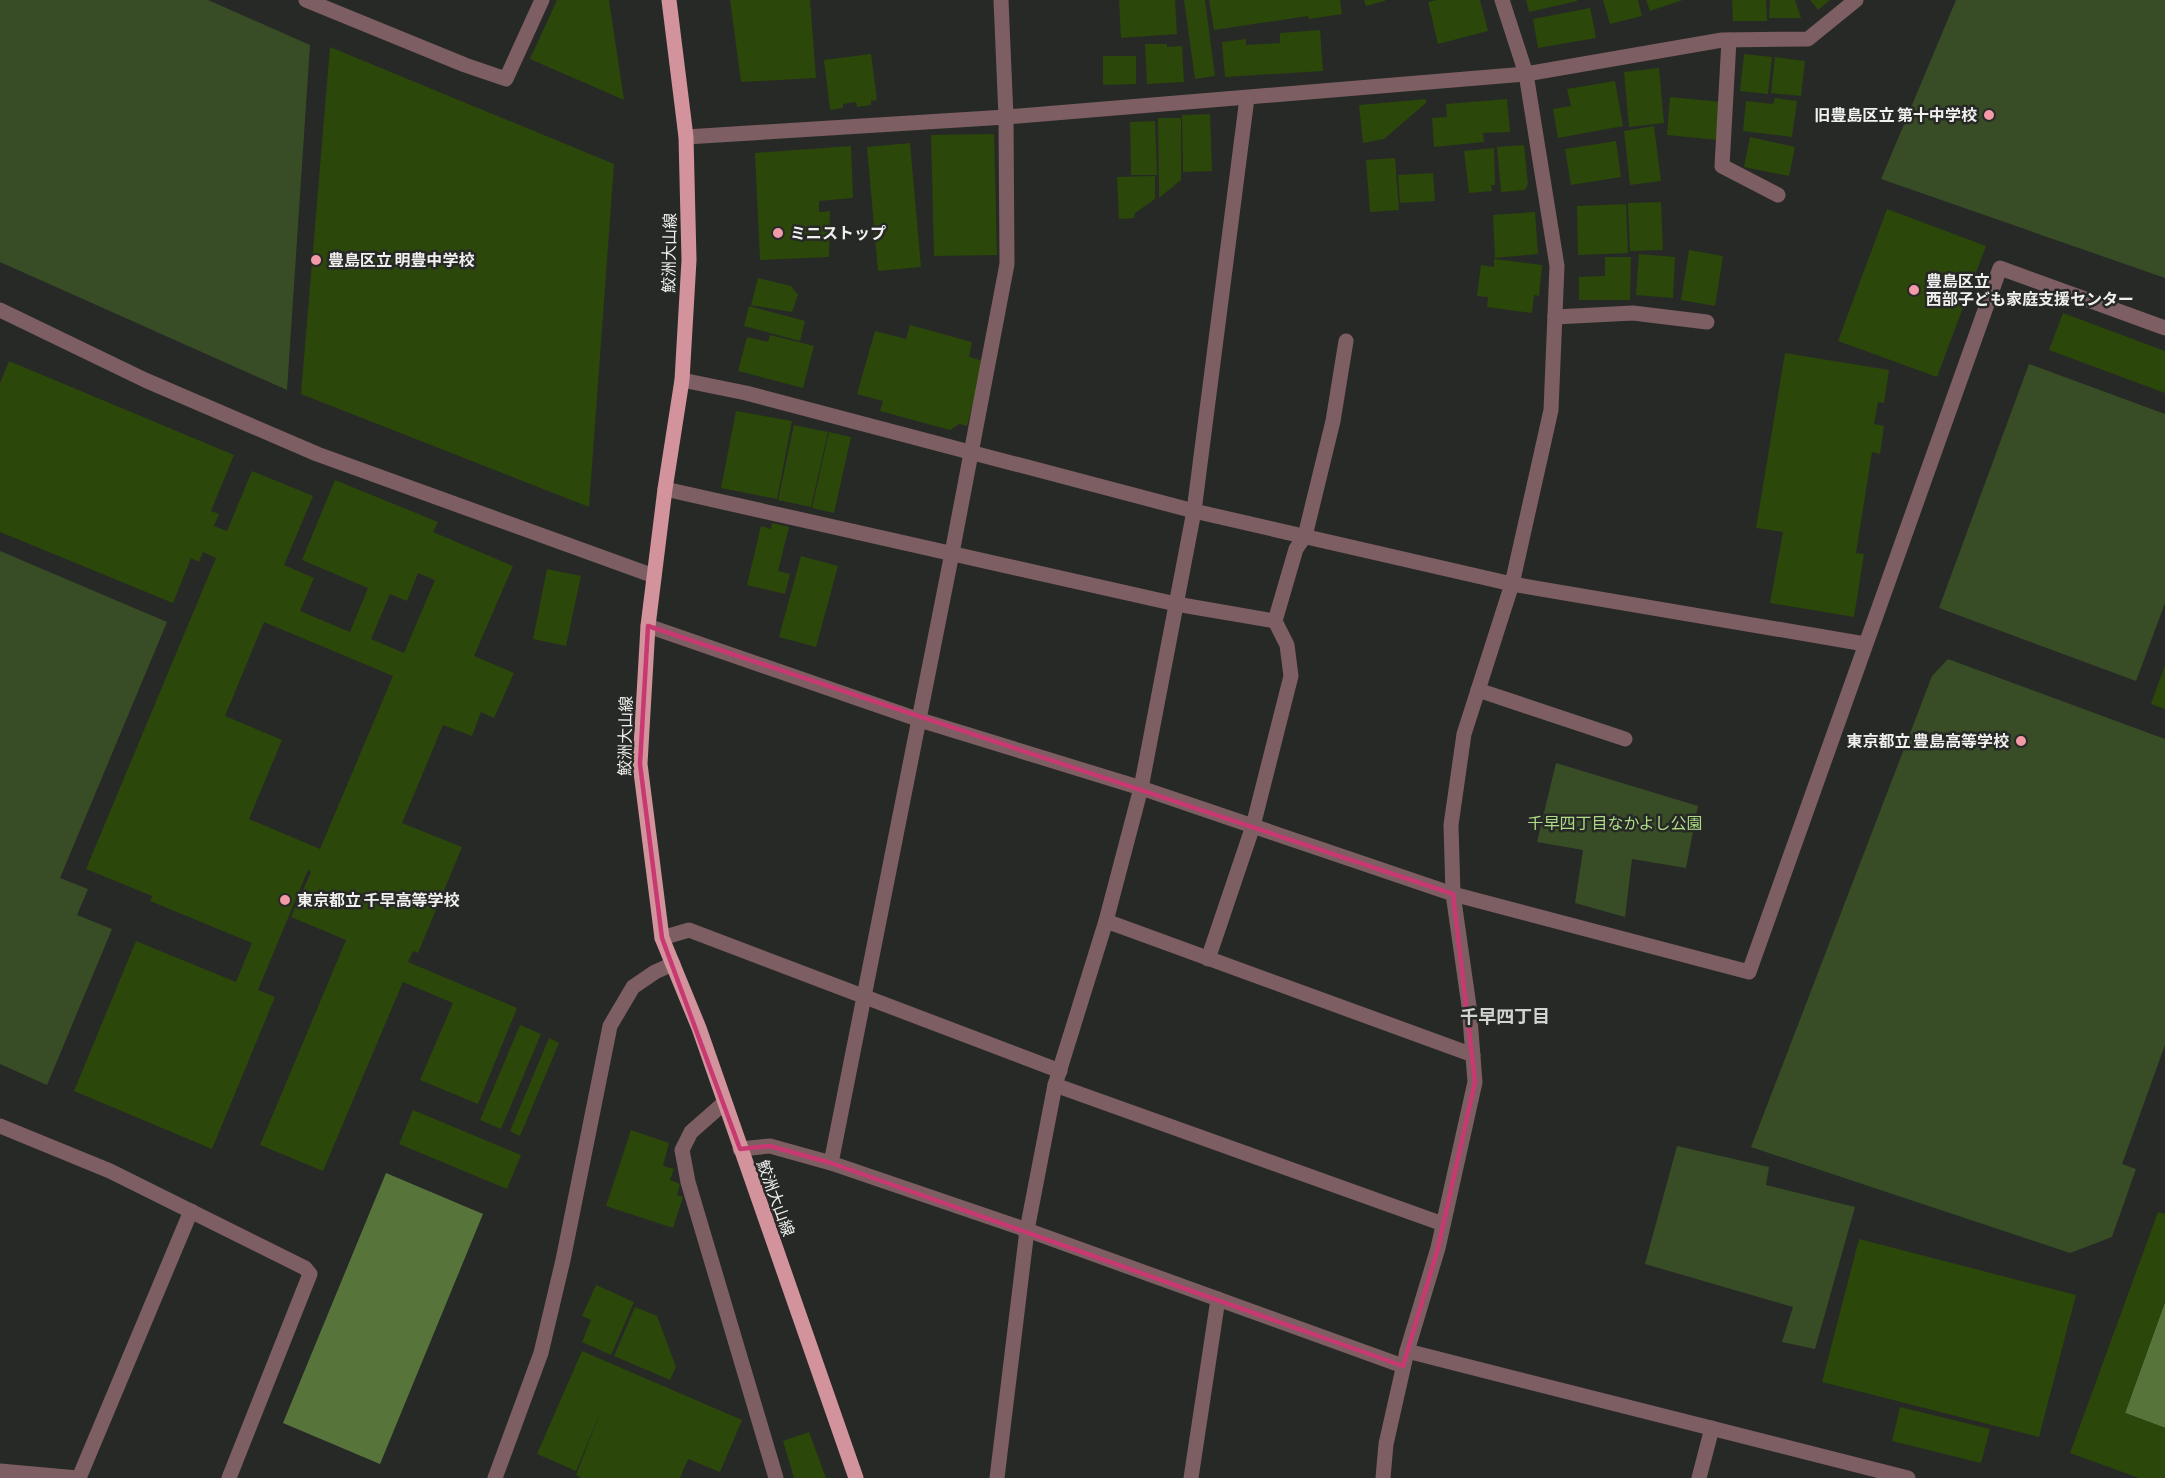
<svg xmlns="http://www.w3.org/2000/svg" width="2165" height="1478" viewBox="0 0 2165 1478" font-family="'Alegreya Sans','Noto Sans JP',sans-serif">
<style>
.green{fill:#384d26}
.water{fill:#57753b}
.building{fill:#2b470a;fill-rule:evenodd}
.lines{fill:none;stroke-linecap:round;stroke-linejoin:round}
.minor{stroke:#7d5e62;stroke-width:15}
.major{stroke:#d2939c;stroke-width:15}
.marked{fill:none;stroke:#c93971;stroke-width:4.5;stroke-linejoin:round}
.poi-dot{fill:#f39aa8;stroke:#272926;stroke-width:2}
.labels{text-anchor:middle;stroke-width:5;stroke-linejoin:round;paint-order:stroke}
.poi-label{font-size:16px;font-weight:bold;fill:#f0f1ef;stroke:#272926;text-anchor:start}
.street-label{font-size:16px;fill:#f0f1ef;stroke:#272926}
.park-label{font-size:16px;fill:#afdc87;stroke:#272926}
.neighbourhood-label{font-size:18px;font-weight:bold;fill:#d2d4d0;stroke:#272926}
</style>
<rect width="100%" height="100%" fill="#272926"/>
<g class="green">
<polygon points="0,0 208,0 310,45 287,390 0,262"/>
<polygon points="1956,0 2165,0 2165,278 1881,179"/>
<polygon points="2029,364 2165,414 2165,603 2136,681 1939,608"/>
<polygon points="0,551 167,622 60,878 88,889 77,915 112,929 47,1085 0,1064"/>
<polygon points="1948,659 2165,739 2165,1045 2122,1164 2136,1169 2112,1237 2070,1253 1751,1147 1932,676"/>
<polygon points="1556,763 1698,806 1686,868 1632,859 1625,917 1575,903 1583,850 1537,842"/>
<polygon points="1677,1146 1769,1167 1766,1185 1855,1207 1815,1349 1782,1342 1793,1307 1645,1264"/>
</g>
<g class="water">
<polygon points="386,1173 483,1214 380,1464 283,1423"/>
<polygon points="2165,1302 2165,1428 2125,1413"/>
</g>
<g class="building">
<polygon points="557,0 609,0 624,100 530,59"/>
<polygon points="730,0 810,0 816,78 741,82"/>
<polygon points="1119,0 1175,0 1177,34 1121,38"/>
<polygon points="1184,0 1205,0 1215,76 1195,79"/>
<polygon points="1209,0 1340,0 1342,14 1309,19 1308,16 1214,30"/>
<polygon points="1364,0 1385,0 1385,1 1366,6"/>
<polygon points="1437,0 1480,0 1488,31 1438,44 1428,2"/>
<polygon points="1526,0 1577,0 1577,1 1529,12"/>
<polygon points="1603,0 1638,0 1642,16 1610,24"/>
<polygon points="1646,0 1683,0 1650,11"/>
<polygon points="1732,0 1766,0 1767,21 1733,21"/>
<polygon points="1770,0 1795,0 1801,18 1769,18"/>
<polygon points="1810,0 1830,0 1818,10"/>
<polygon points="1590,8 1596,38 1538,48 1533,19"/>
<polygon points="1320,30 1323,71 1225,77 1222,42 1246,39 1246,45 1280,43 1280,33"/>
<polygon points="1145,44 1167,44 1167,47 1182,46 1184,82 1147,84"/>
<polygon points="330,47 614,164 589,507 301,394"/>
<polygon points="871,54 877,100 871,101 871,105 857,107 856,102 843,104 843,108 830,110 824,60"/>
<polygon points="1744,54 1772,57 1768,94 1740,91"/>
<polygon points="1103,56 1136,56 1136,84 1103,85"/>
<polygon points="1775,57 1805,61 1801,96 1771,93"/>
<polygon points="1659,68 1664,123 1629,127 1624,72"/>
<polygon points="1615,81 1623,126 1558,138 1553,109 1571,106 1567,89"/>
<polygon points="1670,97 1722,102 1718,140 1667,135"/>
<polygon points="1775,98 1797,101 1792,137 1743,131 1746,101 1773,104"/>
<polygon points="1426,99 1426,103 1384,139 1363,143 1359,105"/>
<polygon points="1507,99 1510,132 1483,133 1484,142 1434,147 1432,118 1447,117 1446,104"/>
<polygon points="1210,114 1212,171 1183,172 1182,115"/>
<polygon points="1158,118 1181,118 1181,180 1159,198"/>
<polygon points="1155,121 1157,175 1131,175 1130,122"/>
<polygon points="1654,126 1661,181 1630,185 1624,131"/>
<polygon points="994,134 997,255 934,256 931,135"/>
<polygon points="1750,137 1795,147 1789,176 1744,167"/>
<polygon points="1616,141 1621,177 1571,185 1565,149"/>
<polygon points="910,143 921,267 878,271 867,147"/>
<polygon points="1524,145 1528,184 1525,190 1501,192 1497,147"/>
<polygon points="851,146 853,198 819,201 819,212 830,211 829,257 760,260 755,153"/>
<polygon points="1494,148 1495,185 1491,185 1492,191 1469,193 1464,151"/>
<polygon points="1395,158 1399,210 1370,212 1366,160"/>
<polygon points="1433,173 1435,201 1400,203 1398,175"/>
<polygon points="1155,176 1155,199 1135,213 1134,218 1119,219 1117,177"/>
<polygon points="1661,202 1663,250 1630,251 1628,203"/>
<polygon points="1626,204 1628,253 1578,255 1577,206"/>
<polygon points="1887,209 1986,246 1937,377 1838,341"/>
<polygon points="1535,212 1538,254 1495,258 1493,215"/>
<polygon points="1689,250 1723,256 1715,306 1681,300"/>
<polygon points="1639,254 1675,257 1673,298 1636,295"/>
<polygon points="1605,257 1631,257 1630,300 1579,300 1579,277 1605,276"/>
<polygon points="1494,259 1542,265 1539,296 1534,295 1532,313 1487,307 1488,297 1477,296 1481,265 1494,267"/>
<polygon points="758,278 791,286 798,295 792,312 751,305"/>
<polygon points="749,306 805,321 800,341 744,326"/>
<polygon points="2063,313 2165,351 2165,393 2049,350"/>
<polygon points="910,325 972,342 969,357 984,361 967,426 959,424 950,430 880,411 883,401 857,394 875,331 906,339"/>
<polygon points="770,335 814,346 803,388 738,371 747,337 768,342"/>
<polygon points="1785,353 1889,370 1884,403 1878,402 1874,424 1884,426 1880,454 1872,452 1856,553 1864,554 1854,617 1770,603 1783,532 1756,528"/>
<path d="M9,361L234,455L211,511L219,514L214,526L227,531L252,471L313,496L284,565L314,578L300,611L350,632L368,588L302,560L335,480L438,522L433,532L513,566L474,656L514,673L494,718L481,712L472,736L443,725L402,823L462,847L418,953L413,951L408,962L517,1008L478,1104L420,1080L453,1003L403,982L323,1171L260,1145L346,940L291,917L311,872L308,870L258,990L275,997L212,1149L74,1091L136,941L236,982L252,943L150,901L152,896L86,869L216,558L203,552L199,562L191,558L173,603L0,532V383ZM418,573L435,580L404,653L371,639L390,594L407,601ZM264,622L393,676L320,849L249,819L282,740L225,716Z"/>
<polygon points="736,411 792,421 777,499 721,488"/>
<polygon points="794,425 828,432 811,507 778,500"/>
<polygon points="829,432 851,437 834,513 812,508"/>
<polygon points="772,523 789,527 778,571 790,574 785,594 747,585 761,526 771,529"/>
<polygon points="801,556 838,566 816,647 779,637"/>
<polygon points="547,569 581,576 566,646 533,639"/>
<polygon points="2165,665 2165,709 2151,704"/>
<polygon points="520,1025 541,1034 501,1129 480,1120"/>
<polygon points="549,1038 559,1043 520,1136 510,1131"/>
<polygon points="413,1110 521,1155 507,1189 399,1144"/>
<polygon points="631,1130 669,1143 663,1166 674,1169 670,1180 680,1184 677,1195 683,1197 673,1228 606,1206"/>
<polygon points="2158,1212 2165,1214 2165,1302 2125,1413 2165,1428 2165,1478 2139,1478 2070,1453"/>
<polygon points="1859,1239 2076,1295 2039,1437 1822,1382"/>
<polygon points="596,1285 634,1302 611,1355 582,1342 591,1320 582,1316"/>
<polygon points="635,1307 657,1316 676,1367 670,1380 614,1356"/>
<polygon points="582,1351 742,1420 720,1472 688,1459 680,1478 581,1478 576,1475 603,1406 576,1471 537,1454"/>
<polygon points="1900,1407 1990,1429 1981,1463 1892,1441"/>
<polygon points="809,1432 826,1478 794,1478 783,1441"/>
</g>
<g class="lines">
<g class="minor">
<polyline points="306,0 465,65 506,79 542,0"/>
<polyline points="1729,40 1722,166 1778,195"/>
<polyline points="686,137 1006,117 1526,74 1722,40 1808,39 1856,0"/>
<polyline points="0,310 145,380 317,454 654,576"/>
<polyline points="1555,317 1633,313 1707,322"/>
<polyline points="682,380 746,393 1194,511 1512,584 1865,644"/>
<polyline points="665,489 1176,604 1275,621"/>
<polyline points="648,626 920,720 1141,788 1453,894 1749,972 2000,268 2165,328"/>
<polyline points="1478,690 1625,739"/>
<polyline points="1106,921 1473,1055"/>
<polyline points="662,938 689,930 1060,1071"/>
<polyline points="1208,959 1253,826 1291,676 1287,645 1275,621 1296,549 1305,536 1333,421 1346,341"/>
<polyline points="1055,1085 1443,1224"/>
<polyline points="724,1103 691,1132 682,1150 688,1182 776,1478"/>
<polyline points="0,1126 110,1171 305,1268 310,1274 229,1478"/>
<polyline points="740,1149 770,1146 831,1163 1027,1230 1403,1366"/>
<polyline points="831,1163 952,553 1007,264 1006,117 1001,0"/>
<polyline points="1407,1351 1908,1478"/>
<polyline points="0,1471 78,1478"/>
<polyline points="79,1478 191,1211"/>
<polyline points="495,1478 541,1353 563,1260 610,1026 633,987 655,972 673,964"/>
<polyline points="997,1478 1027,1230 1055,1085 1106,921 1141,788 1194,511 1247,98"/>
<polyline points="1191,1478 1218,1299"/>
<polyline points="1383,1478 1386,1444 1407,1351 1438,1248 1475,1082 1469,1006 1453,894 1451,825 1464,734 1512,584 1551,410 1557,266 1526,74 1502,0"/>
<polyline points="1699,1478 1712,1428"/>
</g>
<polyline class="major" points="669,0 686,137 689,260 682,380 665,489 648,626 640,764 662,938 699,1028 856,1478"/>
</g>
<path class="marked" d="M648,626L1453,894L1475,1082L1438,1248L1403,1366L831,1163L770,1146L740,1149L662,938L640,764Z"/>
<g class="poi-dot">
<circle cx="1989" cy="115" r="6"/>
<circle cx="778" cy="233" r="6"/>
<circle cx="316" cy="260" r="6"/>
<circle cx="1914" cy="290" r="6"/>
<circle cx="2021" cy="741" r="6"/>
<circle cx="285" cy="900" r="6"/>
</g>
<g class="labels">
<g class="poi-label">
<text x="1977" y="121" text-anchor="end">旧豊島区立 第十中学校</text>
<text x="790" y="239">ミニストップ</text>
<text x="328" y="266">豊島区立 明豊中学校</text>
<text x="1926" y="287">豊島区立<tspan x="1926" dy="18">西部子ども家庭支援センター</tspan></text>
<text x="2009" y="747" text-anchor="end">東京都立 豊島高等学校</text>
<text x="297" y="906">東京都立 千早高等学校</text>
</g>
<g class="street-label">
<text transform="translate(669 253) rotate(-89)" y="6">鮫洲大山線</text>
<text transform="translate(625 736) rotate(-89)" y="6">鮫洲大山線</text>
<text transform="translate(776 1198) rotate(70)" y="6">鮫洲大山線</text>
</g>
<g class="park-label">
<text x="1615" y="829">千早四丁目なかよし公園</text>
</g>
<g class="neighbourhood-label">
<text x="1505" y="1023">千早四丁目</text>
</g>
</g>
</svg>
